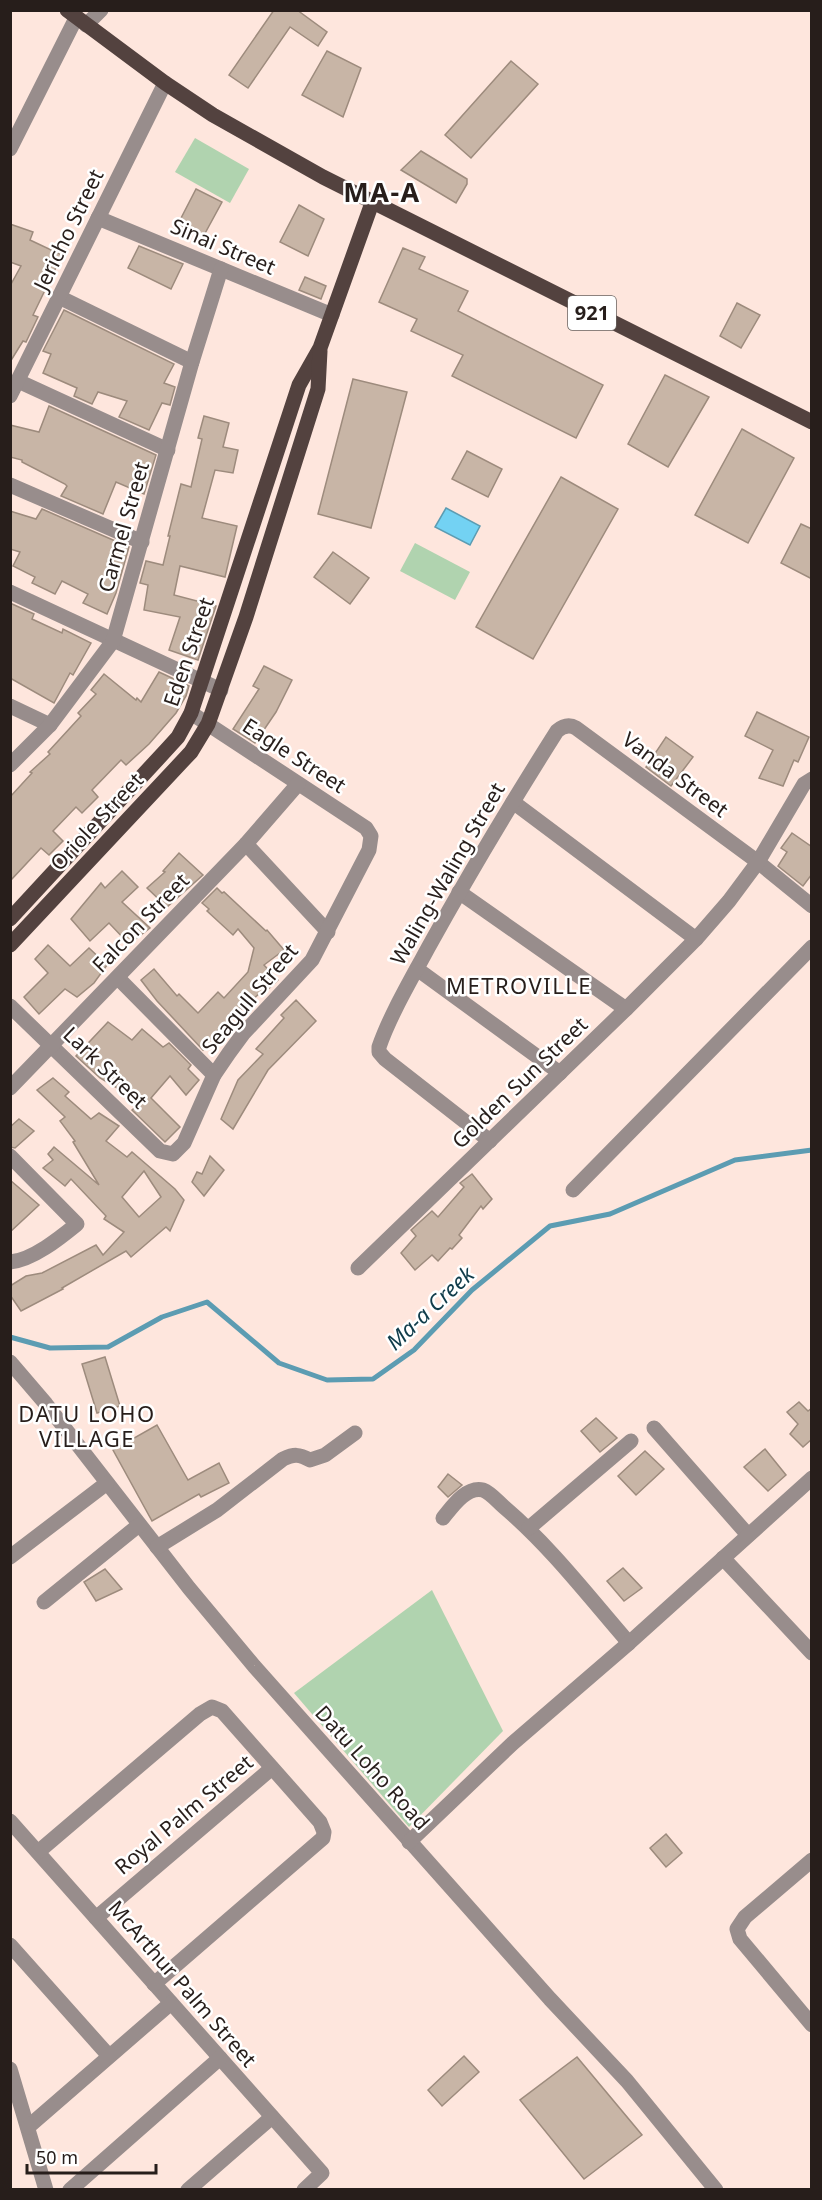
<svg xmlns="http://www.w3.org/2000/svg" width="822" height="2200" viewBox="0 0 822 2200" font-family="'Noto Sans',sans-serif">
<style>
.green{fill:#b0d3af}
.water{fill:#73d2f3;stroke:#5c9cb2;stroke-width:1.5}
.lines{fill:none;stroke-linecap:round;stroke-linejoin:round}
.stream{stroke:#5c9cb2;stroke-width:5}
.building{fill:#c8b5a6;stroke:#9d8b7d;stroke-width:1.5;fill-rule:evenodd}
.minor{stroke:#988d8c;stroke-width:15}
.major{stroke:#53423f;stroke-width:15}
.labels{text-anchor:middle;stroke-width:5;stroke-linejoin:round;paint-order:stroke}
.shield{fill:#fff;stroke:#68625f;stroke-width:1.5}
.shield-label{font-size:20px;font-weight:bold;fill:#271e1b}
.street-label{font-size:21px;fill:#271e1b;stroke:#fff}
.neighbourhood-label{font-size:22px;letter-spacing:1.5px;fill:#271e1b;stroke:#fff}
.water-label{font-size:22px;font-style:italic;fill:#103c4a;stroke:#fff}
.district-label{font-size:27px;font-weight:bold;letter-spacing:1.5px;fill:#271e1b;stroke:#fff}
</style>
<rect width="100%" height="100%" fill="#fee6dd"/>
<g class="green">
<polygon points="195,138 249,169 230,203 175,172"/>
<polygon points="415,543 470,572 455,600 400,571"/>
<polygon points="432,1590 503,1731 409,1827 294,1693"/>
</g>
<polygon class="water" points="446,508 480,526 470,545 435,527"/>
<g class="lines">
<polyline class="stream" points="10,1337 50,1348 108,1347 162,1317 207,1302 279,1363 327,1380 373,1379 414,1350 472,1290 550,1226 610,1214 735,1160 812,1150"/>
</g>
<g class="building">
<polygon points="274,10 297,10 327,32 318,46 290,27 248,88 229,75"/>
<polygon points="327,51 361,68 343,117 302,95"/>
<polygon points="511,61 538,84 471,158 445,135"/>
<polygon points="421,151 467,179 467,184 456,203 401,170"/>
<polygon points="196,189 222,202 203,237 178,224"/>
<polygon points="299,205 324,219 308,256 280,242"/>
<polygon points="10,224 33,232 30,240 62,255 33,315 38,317 26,342 23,341 10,362 10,286 21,266 10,262"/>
<polygon points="139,246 183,264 171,289 128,268"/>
<polygon points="403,248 425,257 419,269 468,291 458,311 603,385 576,438 452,376 463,355 411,331 417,319 379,302"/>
<polygon points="305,277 326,286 321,299 299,290"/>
<polygon points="737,303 760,315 741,348 720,336"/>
<polygon points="64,310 174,364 164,383 175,387 170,405 162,403 149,430 119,417 127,401 98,392 92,404 74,396 77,388 43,373 51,354 43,351"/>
<polygon points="665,375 709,397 668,467 628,444"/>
<polygon points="353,379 407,392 371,528 318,514"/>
<polygon points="49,406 156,455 144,494 116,482 103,514 61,496 67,486 65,484 22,462 22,460 10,457 10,425 39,432"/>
<polygon points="204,416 229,423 223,447 238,450 233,473 215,470 202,518 237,526 225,577 180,566 174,595 216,606 198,660 169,650 180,617 144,610 148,585 140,583 146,561 163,565 170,536 168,536 181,484 191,487 202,439 198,438"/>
<polygon points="742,429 794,458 748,543 695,515"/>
<polygon points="467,451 502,469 488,497 452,479"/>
<polygon points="561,477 618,509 533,659 476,627"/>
<polygon points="42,509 129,547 116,593 107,614 83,603 88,594 62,581 55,594 32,583 35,577 13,566 20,552 10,549 10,511 36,519"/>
<polygon points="801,524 812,529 812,579 781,563"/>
<polygon points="333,552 369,578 350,604 314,577"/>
<polygon points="10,603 34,614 32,619 62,633 63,629 91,643 73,675 70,673 54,703 10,678"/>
<polygon points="264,666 292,680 276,712 255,743 233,729 259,689 253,686"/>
<polygon points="159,672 189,686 186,696 176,713 149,744 126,765 121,760 92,790 98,797 82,813 76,807 53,831 63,841 49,855 41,848 10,881 10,797 32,773 30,772 50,754 48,752 81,716 78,713 96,694 91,690 104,674 136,700 137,698 141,702"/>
<polygon points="757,712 809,737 798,762 794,760 783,786 759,778 773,750 745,736"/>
<polygon points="666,737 693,757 671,786 646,767"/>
<polygon points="792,833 812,847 812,874 803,886 778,866 787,852 781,848"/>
<polygon points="179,853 203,875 167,907 147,888 165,872 163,871"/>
<polygon points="122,871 138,887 122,902 150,928 129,944 109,923 90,941 71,919 101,883 105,888"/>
<polygon points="217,888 222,893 224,892 266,931 267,930 284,950 264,965 278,980 262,995 260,993 242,1009 240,1007 223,1028 221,1026 203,1050 157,1001 141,980 154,969 177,996 179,994 198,1013 218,992 224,998 248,972 254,948 238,929 233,935 207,911 209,909 202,903"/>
<polygon points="48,945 70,966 89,948 107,965 94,983 77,997 65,989 39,1014 24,997 48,973 35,959"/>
<polygon points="296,1000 316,1021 268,1070 233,1129 221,1119 238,1080 263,1054 256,1049 284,1018 281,1015"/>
<polygon points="108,1022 132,1040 142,1029 163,1047 169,1043 191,1065 188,1069 199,1080 186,1095 170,1076 151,1098 180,1127 165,1142 132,1110 141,1102 100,1078 76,1056"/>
<path d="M53,1078L69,1092L65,1096L91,1119L99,1113L119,1126L106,1141L127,1157L132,1152L175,1189L184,1200L170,1231L166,1227L131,1257L126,1251L62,1288L63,1289L21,1311L10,1295V1286L26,1276L42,1273L96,1245L103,1255L124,1232L104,1219L106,1216L71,1179L65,1186L43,1168L53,1160L48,1154L54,1147L99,1185L73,1142L75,1141L60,1121L65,1117L37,1090ZM144,1171L161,1197L139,1217L122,1197Z"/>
<polygon points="19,1119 34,1131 15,1148 10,1147 10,1127"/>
<polygon points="210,1156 224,1170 204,1196 192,1182 197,1172 202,1174"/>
<polygon points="472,1174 492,1199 483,1209 481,1206 459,1235 462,1238 452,1249 450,1248 438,1261 432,1255 415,1270 401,1253 416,1236 411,1230 432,1211 438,1217 464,1187 460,1183"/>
<polygon points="10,1180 39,1205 10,1232"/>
<polygon points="105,1357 120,1406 97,1413 82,1364"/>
<polygon points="799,1402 808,1411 812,1408 812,1439 803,1447 790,1434 798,1424 787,1412"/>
<polygon points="596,1418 617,1438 600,1452 581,1431"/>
<polygon points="157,1425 188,1480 219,1463 229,1483 201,1497 199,1494 152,1521 113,1450"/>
<polygon points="765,1449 786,1475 768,1491 744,1467"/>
<polygon points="645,1451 664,1469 636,1495 618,1476"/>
<polygon points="448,1474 462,1485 448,1497 438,1487"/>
<polygon points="623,1568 642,1588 624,1601 607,1581"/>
<polygon points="105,1569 122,1589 96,1601 84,1582"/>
<polygon points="666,1834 682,1853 666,1867 650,1848"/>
<polygon points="464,2056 479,2072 442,2106 428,2090"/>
<polygon points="577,2057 642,2135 584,2179 520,2100"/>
</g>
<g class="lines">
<g class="minor">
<polyline points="86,25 101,10"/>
<polyline points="10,149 76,18"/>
<polyline points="98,218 332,315"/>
<polyline points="59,297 192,362"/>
<polyline points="18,381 168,450"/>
<polyline points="10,396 165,83"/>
<polyline points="10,485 142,542"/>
<polyline points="10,592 221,690"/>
<polyline points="10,706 50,725"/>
<polyline points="10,765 50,725 113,641 192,362 221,269"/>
<polyline points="513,802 696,939"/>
<polyline points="246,844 328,932"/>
<polyline points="459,892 626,1009"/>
<polyline points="417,969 560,1073"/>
<polyline points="118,978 214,1075"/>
<polyline points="10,1006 160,1151 173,1154 184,1143 214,1075 229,1053 243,1034 312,960 369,850 371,836 366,828 191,713"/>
<polyline points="10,1088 246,844 298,784"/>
<path d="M490,1141L385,1059L379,1052V1047C390,1015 412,978 428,948C469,874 512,802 557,731C563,726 569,724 576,728L758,862L812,906"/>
<path d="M10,1156L77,1224C61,1237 33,1260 10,1262"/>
<polyline points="573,1190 812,947"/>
<polyline points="358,1268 626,1009 696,939 729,901 758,862 804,784 812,779"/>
<polyline points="10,1362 46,1404 189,1588 254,1666 550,1999 627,2081 716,2190"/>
<polyline points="654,1428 748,1535"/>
<path d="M443,1518C452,1507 466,1486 483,1490C491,1493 498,1502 504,1507C551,1547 589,1597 629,1643"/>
<polyline points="529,1528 631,1441"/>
<path d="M157,1547L217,1510L283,1459C294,1454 299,1454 310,1460L325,1455L355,1433"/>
<polyline points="10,1557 107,1483"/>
<polyline points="723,1558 812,1653"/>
<polyline points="44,1602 139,1525"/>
<polyline points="10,1821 322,2173 304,2190"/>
<polyline points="409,1842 513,1743 629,1643 812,1478"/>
<polyline points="38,1852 200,1714 212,1707 222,1711 320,1822 324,1832 323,1838 154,1984"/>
<polyline points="812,1860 745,1917 737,1929 740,1939 812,2025"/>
<polyline points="96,1918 272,1768"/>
<polyline points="10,1945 109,2056"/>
<polyline points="10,2069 46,2190"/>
<polyline points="28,2127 171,2003"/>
<polyline points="70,2190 220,2058"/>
<polyline points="188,2190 272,2117"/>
</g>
<g class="major">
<polyline points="67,10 165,83 213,115 323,177 812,422"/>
<polyline points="10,919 168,748 178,737 191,713 299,385 320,348 372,203"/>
<polyline points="10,945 191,752 208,724 246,617 318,389 320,351"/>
</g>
</g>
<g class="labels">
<rect class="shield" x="568" y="296" width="48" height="34" rx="4.5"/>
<g class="shield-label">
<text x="592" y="320">921</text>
</g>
<g class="street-label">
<text transform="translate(69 230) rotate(-64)" y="7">Jericho Street</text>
<text transform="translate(223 247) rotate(23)" y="7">Sinai Street</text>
<text transform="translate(124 527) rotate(-74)" y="7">Carmel Street</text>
<text transform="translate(189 652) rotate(-71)" y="7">Eden Street</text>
<text transform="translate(294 756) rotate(33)" y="7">Eagle Street</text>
<text transform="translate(675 775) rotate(37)" y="7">Vanda Street</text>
<text transform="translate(97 822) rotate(-47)" y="7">Oriole Street</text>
<text transform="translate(448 874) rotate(-60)" y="7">Waling-Waling Street</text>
<text transform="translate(141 923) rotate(-46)" y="7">Falcon Street</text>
<text transform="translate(250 999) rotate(-50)" y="7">Seagull Street</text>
<text transform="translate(105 1068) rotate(44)" y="7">Lark Street</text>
<text transform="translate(520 1083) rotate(-44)" y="7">Golden Sun Street</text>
<text transform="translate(372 1768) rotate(48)" y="7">Datu Loho Road</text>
<text transform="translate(184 1815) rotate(-40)" y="7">Royal Palm Street</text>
<text transform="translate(182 1984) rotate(49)" y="7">McArthur Palm Street</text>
</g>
<g class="neighbourhood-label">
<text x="519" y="994">METROVILLE</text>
<text x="87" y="1422">DATU LOHO<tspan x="87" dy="25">VILLAGE</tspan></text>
</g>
<g class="water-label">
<text transform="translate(430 1308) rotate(-43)" y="8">Ma-a Creek</text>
</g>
<g class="district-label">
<text x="382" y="202">MA-A</text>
</g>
</g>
<rect width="822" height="2200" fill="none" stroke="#271e1b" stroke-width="24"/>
<path d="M27 2164v9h129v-9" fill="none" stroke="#271e1b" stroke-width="3"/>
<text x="36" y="2164" font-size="18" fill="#271e1b" stroke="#ffffff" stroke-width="4.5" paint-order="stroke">50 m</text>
</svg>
